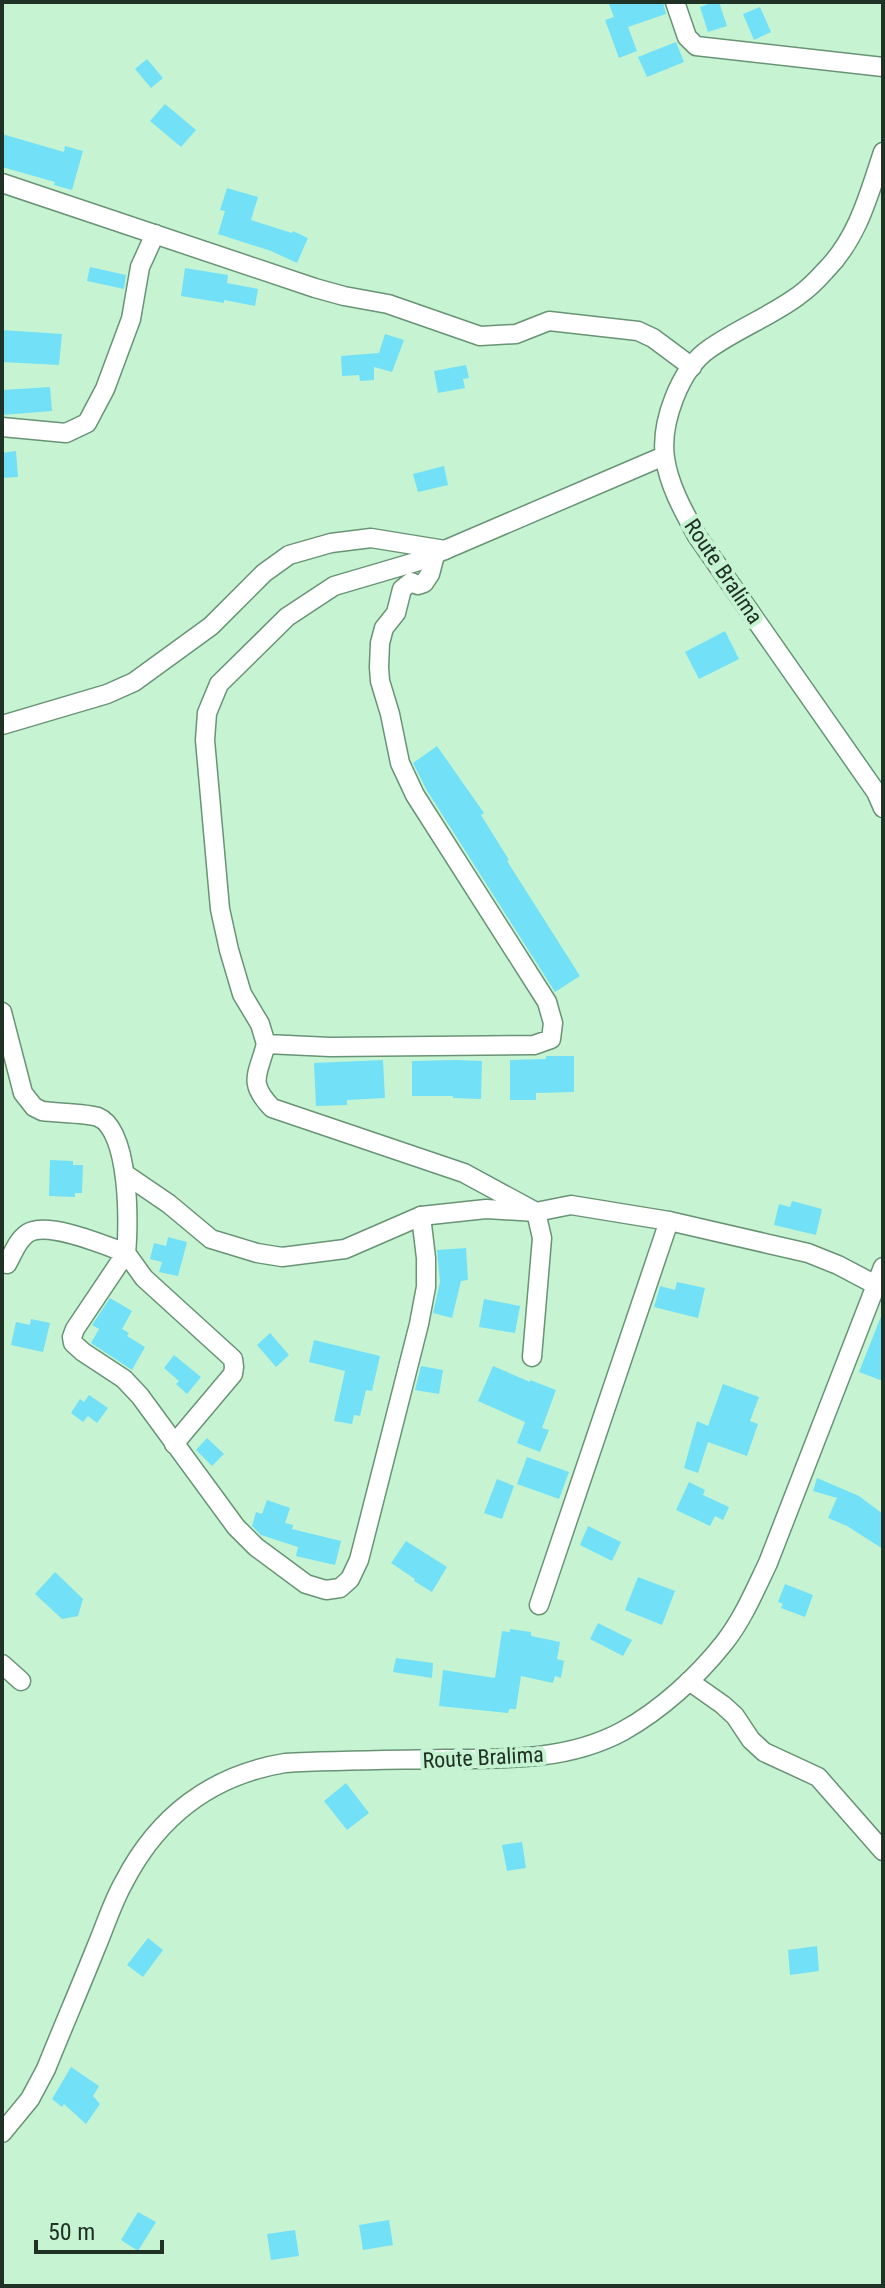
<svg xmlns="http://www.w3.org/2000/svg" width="885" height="2288" viewBox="0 0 885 2288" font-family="'Roboto Condensed',sans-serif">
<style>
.building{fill:#72e0f7}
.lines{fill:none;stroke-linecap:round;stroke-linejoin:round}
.minor-casing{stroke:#689375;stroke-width:21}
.minor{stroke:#fff;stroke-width:18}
.labels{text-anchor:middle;stroke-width:8;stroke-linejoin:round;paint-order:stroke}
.street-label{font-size:22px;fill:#203225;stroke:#c6f4d3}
</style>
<rect width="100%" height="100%" fill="#c6f4d3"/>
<g class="building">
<polygon points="608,2 663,2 666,14 628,27 637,51 619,58 605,20 614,17"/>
<polygon points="714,2 719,2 727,26 708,32 700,7"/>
<polygon points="760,7 771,32 754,40 743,14"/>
<polygon points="676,42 684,62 647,77 638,57"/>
<polygon points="147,59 163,78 151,88 135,69"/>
<polygon points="165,104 196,130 181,147 150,121"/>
<polygon points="2,134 64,152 65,146 83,151 72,190 54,185 55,182 2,167"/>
<polygon points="227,188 258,197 251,220 292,233 293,231 308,238 297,263 271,251 218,234 225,211 220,210"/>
<polygon points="90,267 126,275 124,289 87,281"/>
<polygon points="185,268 228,275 227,283 258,289 255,306 224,300 224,303 181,296"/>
<polygon points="2,330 62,334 59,365 2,362"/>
<polygon points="385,334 404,340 392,372 374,367 374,380 360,381 359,375 342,376 341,356 379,353"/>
<polygon points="466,365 469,378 463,379 465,388 438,393 434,371"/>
<polygon points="50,387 52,411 2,415 2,390"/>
<polygon points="16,451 18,477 2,478 2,453"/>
<polygon points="444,466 448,485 418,492 413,474"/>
<polygon points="725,631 739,659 699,679 685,652"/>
<polygon points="437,746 484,813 481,815 509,860 507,861 580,976 555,992 426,789 413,763"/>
<polygon points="546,1056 574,1056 574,1092 536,1093 536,1100 510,1100 510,1060 546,1059"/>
<polygon points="383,1060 385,1098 347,1100 347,1105 316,1106 314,1063"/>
<polygon points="455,1060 482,1061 481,1099 453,1098 453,1096 412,1096 412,1061"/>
<polygon points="50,1160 73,1161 73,1165 83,1165 82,1193 75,1193 75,1197 49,1196"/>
<polygon points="792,1201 822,1209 816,1235 774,1225 779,1204 790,1207"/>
<polygon points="168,1237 187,1242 178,1276 159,1272 162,1262 150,1259 154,1243 166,1246"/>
<polygon points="466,1248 468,1280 461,1281 452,1318 433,1313 440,1282 437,1250"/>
<polygon points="677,1282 705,1288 698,1318 654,1307 660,1286 675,1290"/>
<polygon points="110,1298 132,1311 122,1329 129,1333 127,1336 145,1347 132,1370 91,1343 99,1329 92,1325"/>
<polygon points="484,1299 520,1306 515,1333 479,1327"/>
<polygon points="882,1314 883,1314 883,1381 859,1372"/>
<polygon points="31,1319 50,1323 43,1352 11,1345 16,1322 30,1325"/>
<polygon points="270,1333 289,1355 276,1367 257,1345"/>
<polygon points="314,1340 380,1356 372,1391 366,1390 360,1416 354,1415 352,1424 334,1421 345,1371 309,1362"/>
<polygon points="174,1355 201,1377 187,1394 176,1384 179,1381 164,1368"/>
<polygon points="421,1366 443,1370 439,1394 415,1390"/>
<polygon points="493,1366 530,1382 530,1380 556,1390 542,1428 549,1430 540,1452 517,1443 525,1422 478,1401"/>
<polygon points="723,1384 759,1397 750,1421 758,1424 747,1456 708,1442 698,1473 684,1468 697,1421 708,1426"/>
<polygon points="89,1395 108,1408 97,1423 88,1416 83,1422 71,1413 80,1399 84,1402"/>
<polygon points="207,1438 224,1454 212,1466 196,1450"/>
<polygon points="527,1457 569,1472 559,1499 517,1484"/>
<polygon points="817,1478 859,1496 883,1514 883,1549 847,1526 828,1518 837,1498 813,1491"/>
<polygon points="497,1479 514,1486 502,1519 484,1513"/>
<polygon points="689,1482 705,1490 703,1495 729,1507 723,1520 715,1516 710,1526 676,1510"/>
<polygon points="267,1500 290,1508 285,1523 293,1525 292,1529 341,1541 335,1565 296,1556 298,1547 261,1535 252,1526 256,1512 262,1514"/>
<polygon points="588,1526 621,1542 612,1561 580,1545"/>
<polygon points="406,1541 447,1567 432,1592 414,1581 415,1579 391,1563"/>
<polygon points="55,1572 83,1599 78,1616 62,1619 35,1594"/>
<polygon points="638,1577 675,1591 662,1625 625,1610"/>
<polygon points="785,1584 813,1595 805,1617 781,1608 783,1604 778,1602"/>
<polygon points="598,1623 632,1640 623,1656 590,1639"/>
<polygon points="510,1629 531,1632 531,1636 560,1642 557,1659 564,1661 561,1678 555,1676 553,1683 521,1676 516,1709 509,1709 508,1713 439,1706 443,1670 495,1678 502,1631 510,1632"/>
<polygon points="396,1658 433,1663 432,1678 393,1672"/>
<polygon points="346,1783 369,1813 347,1830 324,1801"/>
<polygon points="522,1842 526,1868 507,1871 502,1845"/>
<polygon points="148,1938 163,1950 143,1977 127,1965"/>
<polygon points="817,1946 819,1971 790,1975 788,1950"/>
<polygon points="71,2067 99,2086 93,2096 100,2104 86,2124 64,2104 62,2107 52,2099"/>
<polygon points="138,2212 156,2222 138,2251 121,2240"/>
<polygon points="389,2220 393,2245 363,2250 359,2225"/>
<polygon points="295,2230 299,2256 271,2260 267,2234"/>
</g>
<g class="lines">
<g class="minor-casing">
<g id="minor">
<polyline points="675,2 687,37 696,46 883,67"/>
<path d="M883,152C869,194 858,238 825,271C817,280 808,289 798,296C771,316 737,329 709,349C680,369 660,423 665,458C669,486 684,512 697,536L876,792L883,808"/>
<polyline points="2,183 315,288 344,296 388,304 480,336 516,334 549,321 638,331 653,338 692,367"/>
<polyline points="2,427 66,433 87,423 105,389 131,319 140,267 155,234"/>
<polyline points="435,555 430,574 424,583 418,585 411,582 402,589 396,613 384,628 380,643 379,667 380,681 390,714 400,763 415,795 547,1002 553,1023 551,1039 534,1045 330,1047 266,1044 260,1024 242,994 229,950 220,909 205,740 207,713 219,684 287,617 334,586 419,561 664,456"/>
<polyline points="2,725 107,694 134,682 211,626 264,573 289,555 331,543 371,538 445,550"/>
<path d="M2,1012L23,1093L34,1107L42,1111C57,1113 86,1113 98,1117C130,1130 129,1225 126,1253L144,1278L233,1359L234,1367L233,1374L174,1444"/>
<path d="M266,1044C258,1075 247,1082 272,1108L464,1173L536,1212L542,1238L532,1357"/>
<polyline points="125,1174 169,1204 211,1239 257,1253 282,1257 345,1249 421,1216 486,1209 536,1212 571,1205 669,1221 808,1253 838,1265 876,1285"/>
<path d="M7,1264C13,1254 17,1240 28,1233C48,1221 104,1245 126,1253L75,1329L72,1337L73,1343L83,1352L124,1379L140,1396L236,1527L256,1547L306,1584L326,1590L340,1588L350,1579L359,1560L419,1324L426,1287V1258L421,1216"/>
<polyline points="539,1605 669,1221"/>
<polyline points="2,1664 21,1681"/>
<polyline points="689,1681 723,1705 735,1716 751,1740 764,1752 818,1777 883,1851"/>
<path d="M2,2133L30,2099L46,2069C62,2029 79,1990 95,1950C105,1927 112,1903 124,1882C158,1816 212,1775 285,1763C338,1760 391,1760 444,1759C504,1759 568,1761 623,1731C661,1710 697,1677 724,1643C743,1619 755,1590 768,1563L883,1267"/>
</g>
</g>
<use href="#minor" class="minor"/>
</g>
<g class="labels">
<g class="street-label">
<text transform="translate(724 571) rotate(56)" y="8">Route Bralima</text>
<text transform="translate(483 1757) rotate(-3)" y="8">Route Bralima</text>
</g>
</g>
<rect width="885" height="2288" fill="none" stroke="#203225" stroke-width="8"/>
<path d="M36 2240v12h126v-12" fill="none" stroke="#203225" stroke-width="4"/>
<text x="48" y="2240" font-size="24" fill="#203225" stroke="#c6f4d3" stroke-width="6" paint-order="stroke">50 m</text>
</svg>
